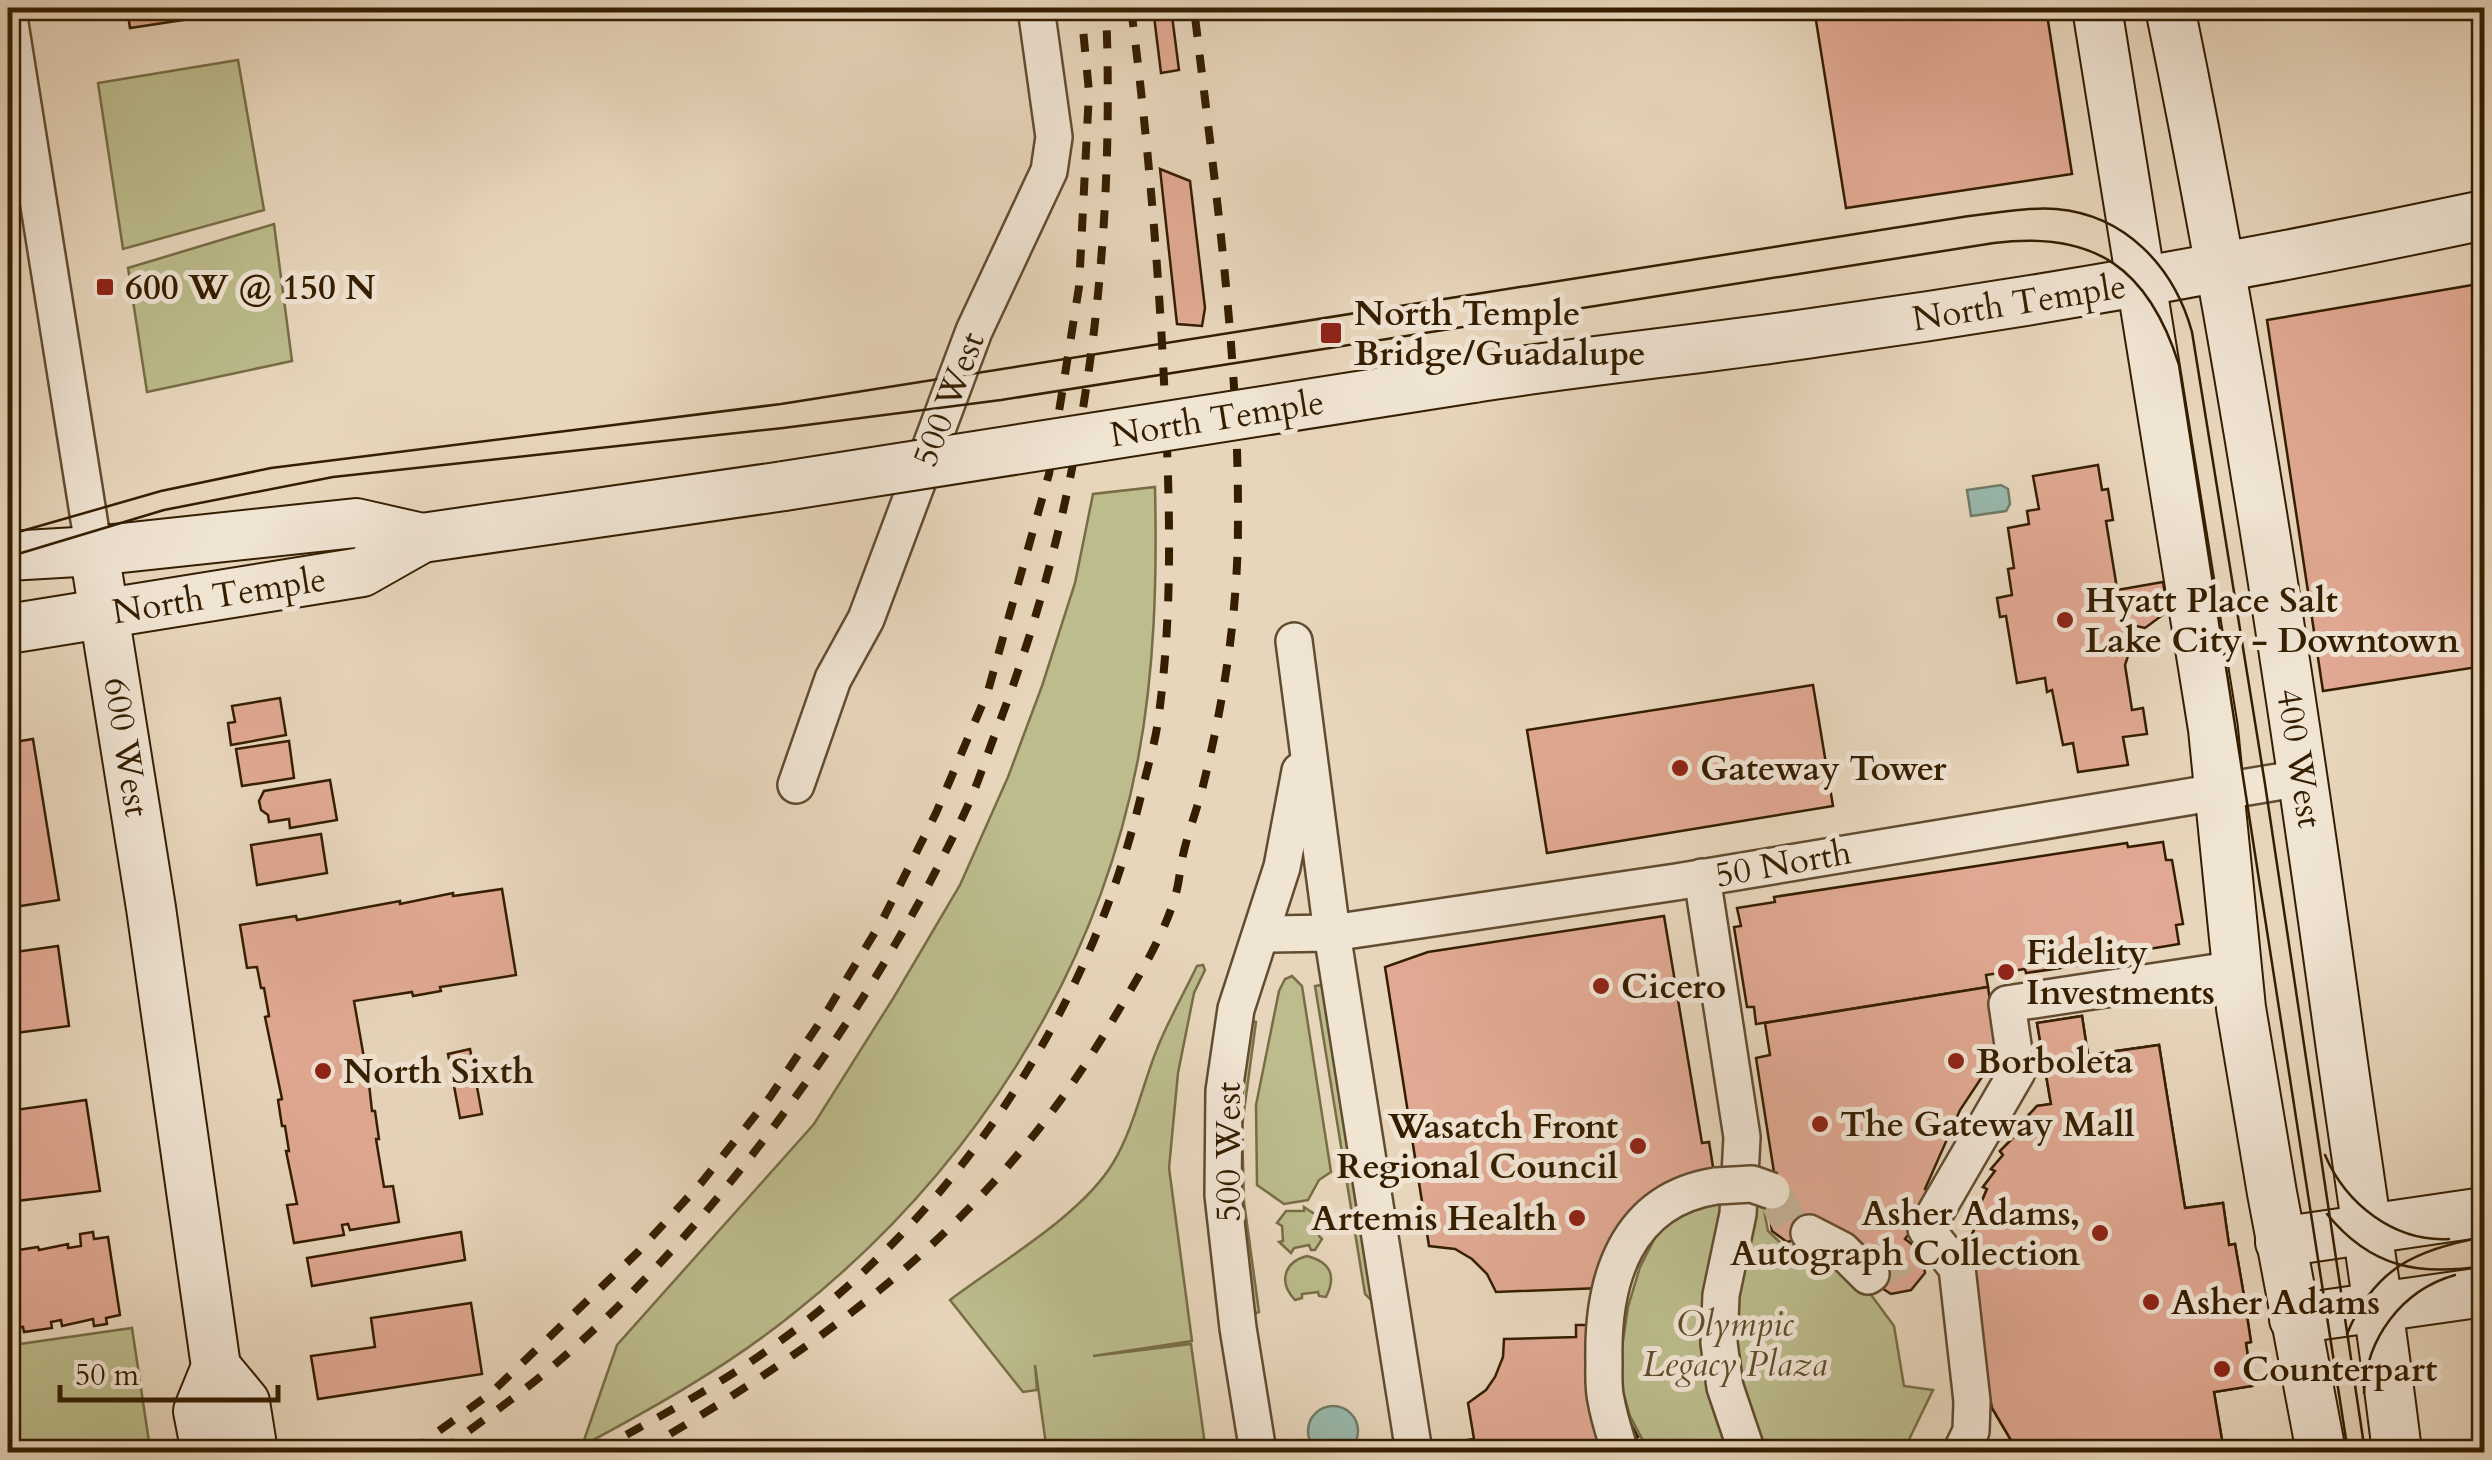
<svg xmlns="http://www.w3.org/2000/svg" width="2492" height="1460" viewBox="0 0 2492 1460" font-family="Cardo,serif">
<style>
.green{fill:#bcbc8c;stroke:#786d46;stroke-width:2.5}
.water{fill:#98b9ac;stroke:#707b67;stroke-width:2.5}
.building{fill:#e1a993;stroke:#351e00;stroke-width:2.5;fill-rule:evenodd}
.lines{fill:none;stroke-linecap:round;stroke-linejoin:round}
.street-tunnel{stroke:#c4b196;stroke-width:35;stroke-dasharray:35 18;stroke-linecap:butt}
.street-casing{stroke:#624c2f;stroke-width:40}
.secondary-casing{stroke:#351e00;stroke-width:52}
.street{stroke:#f0e4d3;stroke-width:35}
.secondary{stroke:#f0e4d3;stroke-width:48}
.tram{stroke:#351e00;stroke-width:2.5}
.rail{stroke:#351e00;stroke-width:8;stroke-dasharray:18 18;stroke-linecap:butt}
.street-bridge-casing{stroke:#624c2f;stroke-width:40;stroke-linecap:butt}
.secondary-bridge-casing{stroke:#351e00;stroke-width:52;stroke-linecap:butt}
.street-bridge{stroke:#f0e4d3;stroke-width:35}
.secondary-bridge{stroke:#f0e4d3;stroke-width:48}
.poi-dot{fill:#8f2418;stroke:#f0e4d3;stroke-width:4}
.labels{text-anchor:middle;stroke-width:10;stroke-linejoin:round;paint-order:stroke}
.poi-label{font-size:35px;font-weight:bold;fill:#351e00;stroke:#f0e4d3;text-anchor:start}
.street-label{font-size:35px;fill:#351e00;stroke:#f0e4d3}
.park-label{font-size:35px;font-style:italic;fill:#5e4d2a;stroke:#f0e4d3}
</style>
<rect width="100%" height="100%" fill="#e8d6bc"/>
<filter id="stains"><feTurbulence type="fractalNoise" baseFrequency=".002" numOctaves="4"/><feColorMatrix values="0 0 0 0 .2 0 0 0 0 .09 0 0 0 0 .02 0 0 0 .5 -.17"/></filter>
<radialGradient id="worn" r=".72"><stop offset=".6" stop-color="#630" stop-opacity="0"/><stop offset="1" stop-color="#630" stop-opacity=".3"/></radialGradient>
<g class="green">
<polygon points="238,60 264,210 123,249 98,83"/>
<polygon points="274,224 292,361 147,392 128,268"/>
<path d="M1155,487C1157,578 1155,669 1138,759C1096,979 969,1174 794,1313C730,1365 655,1407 582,1446L617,1345L814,1124L894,997L960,885L1008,777L1042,686L1075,583L1093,494Z"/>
<path d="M1197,966L1203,965L1205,970L1194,993L1178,1073L1169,1168L1192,1341L1093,1356L1191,1344L1206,1452H1047L1035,1365L1037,1390L1023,1392L950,1300C1000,1262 1082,1215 1113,1163C1134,1128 1142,1086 1157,1049C1168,1021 1184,993 1197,966Z"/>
<polygon points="1292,976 1302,986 1331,1172 1319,1180 1308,1200 1284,1204 1257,1185 1256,1105 1279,991 1285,979"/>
<polygon points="1328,984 1378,1299 1370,1299 1365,1294 1315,986"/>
<polygon points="1244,1019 1256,1022 1242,1126 1244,1202 1259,1312 1247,1317 1230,1200"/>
<polygon points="1762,1200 1768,1231 1783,1245 1814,1248 1866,1288 1894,1326 1904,1386 1933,1390 1903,1452 1887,1441 1875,1452 1649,1452 1630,1416 1618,1374 1628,1307 1640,1267 1660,1228 1688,1204"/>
<polygon points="1304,1207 1319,1217 1319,1236 1322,1239 1315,1250 1311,1250 1309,1245 1294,1248 1291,1253 1279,1242 1283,1241 1282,1226 1277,1223 1286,1211 1304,1211"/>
<path d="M1307,1256C1330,1262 1337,1275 1326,1297L1319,1296L1318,1292L1302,1294V1298L1295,1300C1278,1282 1284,1262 1307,1256Z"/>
<polygon points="132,1328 149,1442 117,1452 8,1452 8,1349 13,1345"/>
</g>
<g class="water">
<polygon points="2001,485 2008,489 2010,504 2006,511 1971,516 1967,490"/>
<circle cx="1333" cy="1431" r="25"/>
</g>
<g class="building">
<polygon points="127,8 262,8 130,28"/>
<polygon points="1153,8 1171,8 1179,70 1161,73"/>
<polygon points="1814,8 2046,8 2072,174 1846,208"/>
<polygon points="1160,169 1190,181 1205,308 1202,326 1177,324"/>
<polygon points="2484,283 2484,666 2323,691 2267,320"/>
<polygon points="2098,465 2102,490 2108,489 2113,520 2106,521 2128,656 2125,665 2132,710 2143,708 2147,734 2123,737 2128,765 2078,772 2073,743 2063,745 2052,690 2047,692 2045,678 2017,683 2006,616 2000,617 1997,598 2012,595 2008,569 2014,568 2008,528 2029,524 2027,511 2039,509 2033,476"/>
<polygon points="2163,582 2168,611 2145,628 2123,623 2117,590"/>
<polygon points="1813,685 1833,806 1547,853 1527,730"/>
<polygon points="280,698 286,735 231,745 228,723 235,722 232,706"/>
<polygon points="33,739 59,900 8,908 8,743"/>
<polygon points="289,741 294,778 242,786 236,749"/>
<polygon points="330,780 337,820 290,828 289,819 269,822 268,815 261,810 259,801 264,791"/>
<polygon points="321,834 327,873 257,885 251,845"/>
<polygon points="2163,842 2166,860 2172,860 2183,924 2176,925 2179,944 2143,950 2144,956 2026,973 2025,969 1986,975 1988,987 1756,1024 1754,1007 1747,1007 1734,927 1741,926 1737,908 1775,902 1774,897 2127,843 2128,847"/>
<polygon points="502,889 516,975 440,987 441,991 413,996 412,992 354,1001 364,1058 366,1057 372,1111 375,1111 379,1139 376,1139 384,1187 393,1186 399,1222 350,1230 348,1224 342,1225 344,1235 294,1243 287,1205 297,1204 286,1151 289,1151 285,1126 282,1126 278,1100 282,1099 265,1017 269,1016 264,988 261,988 257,967 247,968 240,925 296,916 297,920 400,901 400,904 453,893 453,896"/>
<polygon points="1664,916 1702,1143 1709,1142 1717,1192 1650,1234 1627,1287 1496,1292 1487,1274 1472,1259 1455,1249 1429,1246 1385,967 1428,952"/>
<polygon points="58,946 69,1026 8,1034 8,953"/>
<polygon points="1988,987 1999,1064 1983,1067 1984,1074 1960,1110 1925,1189 1937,1196 1905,1239 1922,1252 1925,1273 1911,1290 1891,1294 1805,1238 1787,1242 1772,1231 1767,1198 1776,1185 1756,1058 1770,1055 1765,1023"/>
<path d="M2082,1016L2088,1055L2159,1045L2185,1208L2223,1203L2229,1245L2235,1244L2244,1296L2251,1342L2246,1343L2252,1386L2214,1392L2224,1452H2018L1992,1408L1966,1261L1973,1243L1969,1242L1976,1225L1972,1224L1987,1189L1983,1187L1995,1171L1991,1169L2003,1155L2000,1151L2013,1138L2010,1135L2037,1106L2051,1104L2037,1023ZM2097,1275L2110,1356L2054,1365L2043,1325L2041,1284Z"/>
<polygon points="2082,1016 2088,1055 2159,1045 2185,1208 2223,1203 2229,1245 2235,1244 2244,1296 2251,1342 2246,1343 2252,1386 2214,1392 2224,1452 2018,1452 1992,1408 1966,1261 1973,1243 1969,1242 1976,1225 1972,1224 1987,1189 1983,1187 1995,1171 1991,1169 2003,1155 2000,1151 2013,1138 2010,1135 2037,1106 2051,1104 2037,1023"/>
<polygon points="470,1049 482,1114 460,1118 448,1054"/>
<polygon points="86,1100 100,1191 8,1202 8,1111"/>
<polygon points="93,1232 94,1239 108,1237 120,1315 106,1318 107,1324 94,1326 93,1319 62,1326 61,1320 51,1322 52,1328 24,1332 23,1327 16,1328 8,1335 8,1256 13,1255 12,1251 38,1247 39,1250 68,1244 68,1248 81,1246 80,1234"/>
<polygon points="461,1232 465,1260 312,1286 307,1258"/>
<polygon points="471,1303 482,1374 318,1399 311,1356 375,1347 371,1318"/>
<polygon points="1576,1325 1615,1325 1612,1388 1638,1437 1631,1441 1639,1452 1462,1452 1460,1441 1474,1439 1468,1403 1486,1390 1495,1377 1503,1357 1504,1339 1576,1337"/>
</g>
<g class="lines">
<g class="street-tunnel">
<polyline points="1772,1191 1791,1226 1809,1233"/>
<polyline points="1871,1274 1896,1261 1911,1244"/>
</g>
<g class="street-casing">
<g id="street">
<polyline points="8,11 94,551"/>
<polyline points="1294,641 1332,933 1414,1452"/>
<polyline points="796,785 833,679 866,619 974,331 1049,171 1054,137 1036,8"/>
<polyline points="1702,877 1742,1137 1738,1214 1721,1295 1719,1343 1725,1387 1747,1452"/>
<polyline points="1262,934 1332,933 1676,882 2302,778"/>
<polyline points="1809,1233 1842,1250 1868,1276 1871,1274"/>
<polyline points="1258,1452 1238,1328 1223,1195 1224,1091 1236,1009 1282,867 1300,771"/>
<path d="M1620,1452C1615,1435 1609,1418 1606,1400C1603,1388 1604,1374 1604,1361C1602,1280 1626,1200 1716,1186"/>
<polyline points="1961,1452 1971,1431 1972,1401 1957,1268 1926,1229 2017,1072 2007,1004 2217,972"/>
</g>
</g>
<g class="secondary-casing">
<g id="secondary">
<polyline points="2097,8 2213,729 2241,1008 2272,1193 2321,1452"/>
<path d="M2170,8C2241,352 2293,701 2341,1049C2360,1184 2381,1318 2397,1452"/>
<path d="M1473,378C1588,360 1704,349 1819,332C2043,301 2264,262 2484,215"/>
<polyline points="94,551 151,908 216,1367 198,1411 206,1452"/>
<polyline points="8,556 94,551 356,523 422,538 784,486"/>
<polyline points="8,629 362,572 422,538"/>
<polyline points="2280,1242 2484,1212"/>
<polyline points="2294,1319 2484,1292"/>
<polyline points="216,1367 245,1402 253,1452"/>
</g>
</g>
<use href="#street" class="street"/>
<use href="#secondary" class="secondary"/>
<g class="tram">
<path d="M8,535L161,491L271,468L781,404L1969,216C1998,213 2027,207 2056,209C2126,215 2174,267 2192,332L2265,784L2365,1452"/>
<path d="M8,557L164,510L333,477L783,428L1001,400L1994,243C2095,230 2149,269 2179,365L2348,1452"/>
<path d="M2325,1155C2346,1204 2394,1242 2449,1239"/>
<path d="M2327,1214C2371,1268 2419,1276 2484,1266"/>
<path d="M2347,1334C2374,1268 2417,1249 2484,1237"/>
<path d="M2364,1393C2366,1338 2402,1290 2455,1275"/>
</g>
<g class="rail">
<polyline points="410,1452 491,1393 638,1252 702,1182 770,1097 826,1013 883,919 936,813 988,691 1049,474 1079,287 1089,92 1081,8"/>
<path d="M440,1452C475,1426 512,1400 546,1372C633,1299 710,1212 778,1121C850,1024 912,924 964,814C977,787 986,757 997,729C1085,501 1116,251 1106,8"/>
<path d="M595,1452C651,1421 709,1391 762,1354C954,1220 1091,1014 1143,787C1148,765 1155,743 1158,721C1173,616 1170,507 1165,402C1159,270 1148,139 1131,8"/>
<path d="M639,1452C835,1339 998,1217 1114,1018C1137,979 1162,940 1175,897C1179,884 1180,869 1183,855C1188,833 1196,812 1202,790C1224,702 1238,613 1238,522C1239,350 1214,178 1194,8"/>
</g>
<g class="street-bridge-casing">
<polyline id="street-bridge" points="1716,1186 1752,1184 1772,1191"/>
</g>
<g class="secondary-bridge-casing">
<polyline id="secondary-bridge" points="784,486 1473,378"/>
</g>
<use href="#street-bridge" class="street-bridge"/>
<use href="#secondary-bridge" class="secondary-bridge"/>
</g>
<g class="poi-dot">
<rect x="95" y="277" width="20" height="20" rx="5"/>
<rect x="1319" y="321" width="24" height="24" rx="5"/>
<circle cx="2065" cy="620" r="10"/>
<circle cx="1680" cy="768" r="10"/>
<circle cx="2006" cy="972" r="10"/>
<circle cx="1601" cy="986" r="10"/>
<circle cx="1956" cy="1061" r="10"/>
<circle cx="323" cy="1071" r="10"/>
<circle cx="1820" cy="1124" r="10"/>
<circle cx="1638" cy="1146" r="10"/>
<circle cx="1577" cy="1218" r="10"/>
<circle cx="2100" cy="1233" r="10"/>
<circle cx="2151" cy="1302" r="10"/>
<circle cx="2222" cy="1369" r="10"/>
</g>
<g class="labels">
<g class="poi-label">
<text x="125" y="299">600 W @ 150 N</text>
<text x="1354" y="325">North Temple<tspan x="1354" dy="40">Bridge/Guadalupe</tspan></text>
<text x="2085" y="612">Hyatt Place Salt<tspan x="2085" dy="40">Lake City - Downtown</tspan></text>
<text x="1700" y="780">Gateway Tower</text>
<text x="2026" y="964">Fidelity<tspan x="2026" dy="40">Investments</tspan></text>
<text x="1621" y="998">Cicero</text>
<text x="1976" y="1073">Borboleta</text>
<text x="343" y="1083">North Sixth</text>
<text x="1840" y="1136">The Gateway Mall</text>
<text x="1618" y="1138" text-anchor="end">Wasatch Front<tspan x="1618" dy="40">Regional Council</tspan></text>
<text x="2080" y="1225" text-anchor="end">Asher Adams,<tspan x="2080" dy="40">Autograph Collection</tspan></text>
<text x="1557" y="1230" text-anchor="end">Artemis Health</text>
<text x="2171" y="1314">Asher Adams</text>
<text x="2242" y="1381">Counterpart</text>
</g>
<g class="street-label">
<text transform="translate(2019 302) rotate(-9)" y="12">North Temple</text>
<text transform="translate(948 399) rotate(-69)" y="12">500 West</text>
<text transform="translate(1217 418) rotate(-9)" y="12">North Temple</text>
<text transform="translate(219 595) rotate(-9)" y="12">North Temple</text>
<text transform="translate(127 747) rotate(81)" y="12">600 West</text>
<text transform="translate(2300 758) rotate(81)" y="12">400 West</text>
<text transform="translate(1783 863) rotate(-10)" y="12">50 North</text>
<text transform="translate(1228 1152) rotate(-90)" y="12">500 West</text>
</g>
<g class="park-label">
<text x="1735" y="1336">Olympic<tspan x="1735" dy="40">Legacy Plaza</tspan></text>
</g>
</g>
<rect width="2492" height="1460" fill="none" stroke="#e8d6bc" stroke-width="40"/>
<rect x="10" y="10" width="2472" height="1440" fill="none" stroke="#351e00" stroke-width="5"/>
<rect x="20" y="20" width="2452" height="1420" fill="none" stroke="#351e00" stroke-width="2.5"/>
<path d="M60 1385v15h218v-15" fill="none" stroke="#351e00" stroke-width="5"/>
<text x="75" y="1385" font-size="30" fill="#351e00" stroke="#f0e4d3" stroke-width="8" paint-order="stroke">50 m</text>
<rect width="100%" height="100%" filter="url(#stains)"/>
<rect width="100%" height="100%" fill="url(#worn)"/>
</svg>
